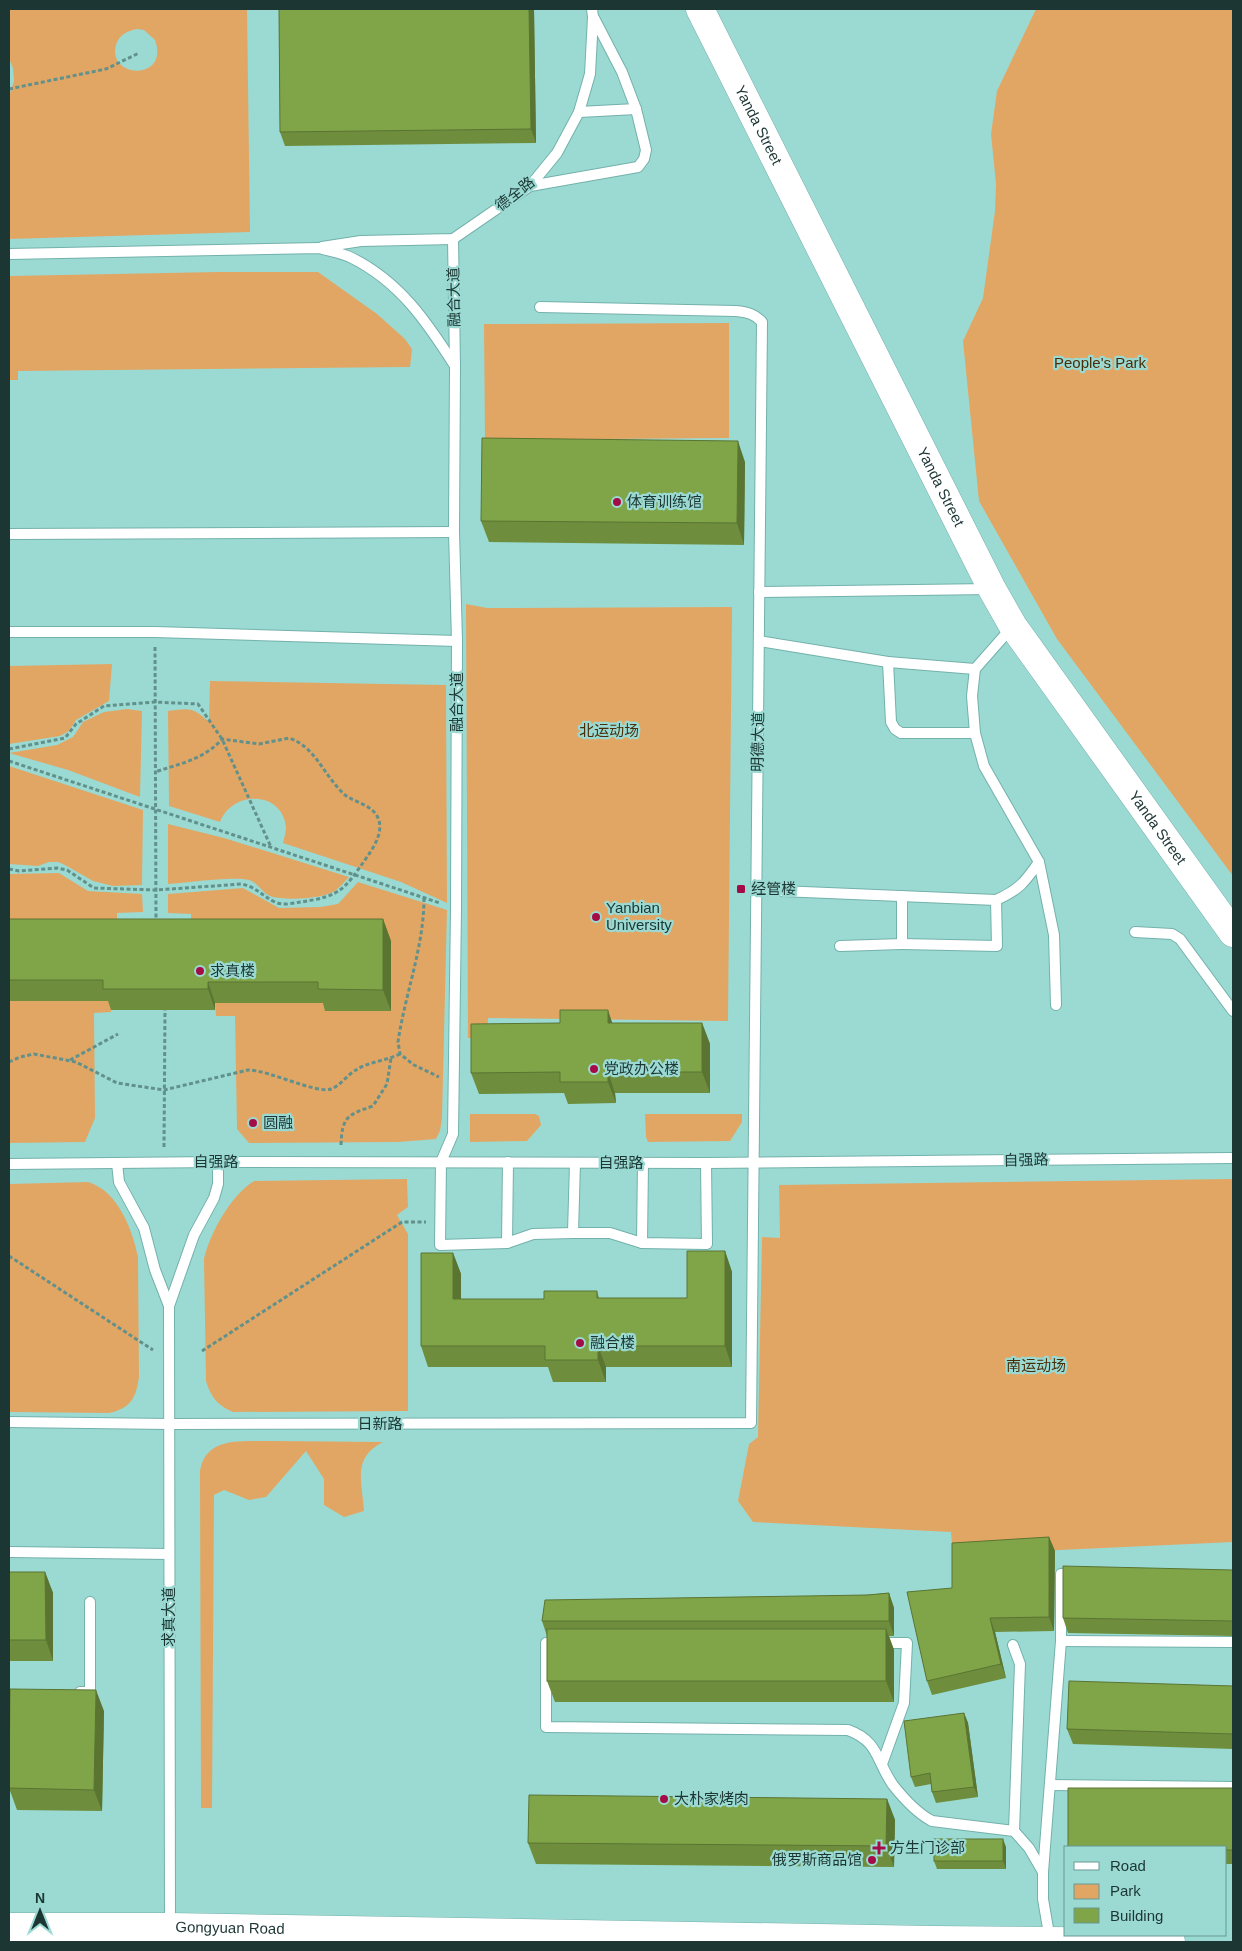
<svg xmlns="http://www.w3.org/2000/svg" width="1242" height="1951" viewBox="0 0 1242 1951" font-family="Arial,'Noto Sans SC',sans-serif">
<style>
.green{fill:#e2a664;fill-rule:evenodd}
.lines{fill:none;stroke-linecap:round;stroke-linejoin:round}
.lane-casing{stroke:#73b1ab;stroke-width:12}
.secondary-casing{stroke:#73b1ab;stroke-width:29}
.primary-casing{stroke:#73b1ab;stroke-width:29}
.path{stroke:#62908b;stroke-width:3;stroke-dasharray:4 2.5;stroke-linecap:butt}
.lane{stroke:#fff;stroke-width:10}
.secondary{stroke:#fff;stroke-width:28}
.primary{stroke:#fff;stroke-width:28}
.wall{fill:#6e8e3e}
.shaded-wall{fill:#5a7432}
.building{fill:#80a548;stroke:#5a7432}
.poi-dot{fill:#a40c47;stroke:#9bdad3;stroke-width:2}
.labels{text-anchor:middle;stroke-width:4.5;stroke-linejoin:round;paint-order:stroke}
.street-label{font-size:15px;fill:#1c3633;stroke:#9bdad3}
.park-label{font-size:15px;fill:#492d09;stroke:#9bdad3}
.poi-label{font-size:15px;fill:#1c3633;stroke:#9bdad3;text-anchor:start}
</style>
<rect width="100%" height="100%" fill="#9bdad3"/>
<g class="green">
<path d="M9,9H247L250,232L9,239V96L14,81L13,68L9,59ZM137,29L144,30L155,40C170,81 107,79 116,45C119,35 127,31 137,29Z"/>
<polygon points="1036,9 1233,9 1233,876 1057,639 979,501 963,341 983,298 995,211 996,184 991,134 997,91"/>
<polygon points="218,272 318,272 377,314 405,339 412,349 410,367 18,371 18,380 9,380 9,276"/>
<polygon points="729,323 729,438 485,440 484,324"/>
<polygon points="466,604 487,608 732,607 728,1021 488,1018 487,1038 468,1038"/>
<polygon points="112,664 109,701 76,720 69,731 60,736 9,744 9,666"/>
<path d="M210,681L446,685L447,903L401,882L283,843C284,838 286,832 286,828C283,790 232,790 220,822L169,806L168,711C190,708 193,707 209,722Z"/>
<polygon points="127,709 142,711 140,797 68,770 9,753 57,745 73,737 83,722 104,712"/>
<polygon points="9,766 143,810 142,885 113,886 93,881 65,865 58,862 49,862 38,866 9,864"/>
<path d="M168,824L224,838L349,877C344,882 340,887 335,891C322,899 285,901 270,896C262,892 257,882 249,880C232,876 187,883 168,884Z"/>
<polygon points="59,873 88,891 142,894 143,912 117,913 117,940 9,940 9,874"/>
<polygon points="358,882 447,910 442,1118 440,1131 436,1139 398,1142 249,1143 237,1129 235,1016 216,1016 215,1003 325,1003 390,1011 191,941 191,914 168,913 168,894 243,888 279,908 320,907 338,904"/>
<polygon points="9,1001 111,1001 111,1012 94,1013 95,1118 85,1142 9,1143"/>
<polygon points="470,1114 535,1114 539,1116 541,1125 527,1141 470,1142"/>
<polygon points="645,1114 742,1114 742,1122 730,1141 648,1142 646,1137"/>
<path d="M407,1179L408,1207L397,1215L408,1234V1411L233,1412C217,1405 211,1397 206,1381L204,1259C210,1233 231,1195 254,1181Z"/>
<polygon points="1233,1179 1233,1542 953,1555 951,1532 753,1522 738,1501 749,1444 758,1437 762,1237 780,1238 779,1185"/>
<path d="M88,1182C118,1191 132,1229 138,1257L139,1377C136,1398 131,1408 109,1413L9,1412V1184Z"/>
<path d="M272,1441L383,1442C352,1458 362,1481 364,1511L344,1517L324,1505V1479L306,1451L266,1497L249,1500L224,1490L214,1495L212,1808H201L200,1471C206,1435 244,1442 272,1441Z"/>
</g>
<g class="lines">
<g class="lane-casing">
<g id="lane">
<polyline points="579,112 636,109"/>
<polyline points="530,186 638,167 644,159 646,150 636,109 622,72 594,18"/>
<polyline points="453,239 455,366 454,532 457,641 456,909 453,1134 441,1162 440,1245 507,1243 533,1234 573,1233 610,1233 642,1243 707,1244 706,1163"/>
<polyline points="322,247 361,241 453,239 530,186 557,153 579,112 590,74 593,17 592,9"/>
<path d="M9,254L319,248C329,251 342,253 352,258C400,282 427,322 455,366"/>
<polyline points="9,534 454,532"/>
<polyline points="759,592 991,589"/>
<polyline points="1012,627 975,669 972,696 975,733 984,766 1039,862 1054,935 1056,1005"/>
<polyline points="9,632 155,632 457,641"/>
<polyline points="759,641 888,662 975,669"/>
<polyline points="888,662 891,722 895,729 901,733 975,733"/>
<path d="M756,890L996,900C1019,890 1025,882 1039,862"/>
<polyline points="1135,932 1172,934 1180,939 1233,1011"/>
<polyline points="902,944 997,946 996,900"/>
<polyline points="840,946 902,944 902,896"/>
<polyline points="117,1163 119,1182 144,1228 155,1270 169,1306"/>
<polyline points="9,1164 218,1162 706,1163 1233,1158"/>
<polyline points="573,1233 575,1163"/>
<polyline points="507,1243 508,1162"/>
<polyline points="642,1243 643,1163"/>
<path d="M9,1422L169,1424L751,1423L762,322C755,314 747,312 736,311L540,307"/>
<polyline points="9,1552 169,1554"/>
<polyline points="1061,1641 1232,1642"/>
<path d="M559,1643H546V1727L848,1730C879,1741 876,1761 893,1785C904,1799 917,1813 932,1821L1014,1831L1029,1848L1043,1872V1899L1050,1940"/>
<polyline points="879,1643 907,1643 904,1703 882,1764"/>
<polyline points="1013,1645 1020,1664 1014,1831"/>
<polyline points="80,1692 90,1692 90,1602"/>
<polyline points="1050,1785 1233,1787"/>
<polyline points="1043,1872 1061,1641 1061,1574 1075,1573"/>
<polyline points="170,1926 169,1306 194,1235 214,1198 218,1184 218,1162"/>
</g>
</g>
<g class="secondary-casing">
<g id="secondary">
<path id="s1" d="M700,9L992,589L1013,626L1233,933"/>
</g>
</g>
<g class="primary-casing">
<g id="primary">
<path id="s2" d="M9,1927H170L931,1940L1171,1942"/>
</g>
</g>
<g class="path">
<polyline points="9,89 106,69 139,53"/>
<polyline points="155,647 156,921"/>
<polyline points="9,749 65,738 76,724 104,706 155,702 198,704 222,739 271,847"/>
<polyline points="9,761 440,903"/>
<path d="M9,869L19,871L57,868L67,870L94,888L156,890L242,884C258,888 262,896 275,902C283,906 293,903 301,902C341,896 344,890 367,857C374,847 384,831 378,818C373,806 358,803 348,797C343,794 338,788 334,783C320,766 312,746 289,738L259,744L222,739C205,759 179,764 155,772"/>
<path d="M424,898C424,947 405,994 398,1042L400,1054L414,1065L439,1077"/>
<polyline points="70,1060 118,1034"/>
<path d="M9,1062L20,1057L34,1054L76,1062L117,1083L164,1090L248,1070C269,1070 316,1094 331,1089C340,1086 348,1074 356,1070C368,1062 385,1061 400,1054"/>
<path d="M341,1145C342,1117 347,1115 373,1106L387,1084L391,1058"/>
<polyline points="164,1147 165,1010"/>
<polyline points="9,1256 153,1350"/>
<polyline points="202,1351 402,1222 426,1222"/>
</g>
<use href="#lane" class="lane"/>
<use href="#secondary" class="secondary"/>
<use href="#primary" class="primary"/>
</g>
<g class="wall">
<polygon points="279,9 534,9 536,143 285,146 280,132"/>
<polygon points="745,462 744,545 489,542 481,521"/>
<polygon points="9,919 383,919 391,941 391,1011 325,1011 323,1003 215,1003 215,1010 111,1010 108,1001 9,1001"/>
<polygon points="613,1023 702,1023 710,1044 710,1093 615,1093 616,1103 568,1104 564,1093 479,1094 471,1073"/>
<polygon points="725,1251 732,1272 732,1367 606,1367 606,1382 553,1382 548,1367 428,1367 421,1346 453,1253 461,1274 461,1299 544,1299 597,1291 599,1298 687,1298"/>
<polygon points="1049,1537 1055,1551 1054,1631 995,1632 1006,1678 932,1695 927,1681 952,1588"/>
<polygon points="1233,1570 1233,1636 1068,1633 1063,1618"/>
<polygon points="9,1572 45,1572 53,1593 53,1661 9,1661"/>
<polygon points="889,1593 894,1608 894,1636 889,1636 894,1650 894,1702 555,1702 547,1681 547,1636 542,1621"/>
<polygon points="1233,1686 1233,1749 1073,1744 1067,1729"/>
<polygon points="104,1711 102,1811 17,1810 9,1788"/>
<polygon points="964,1713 968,1723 978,1797 936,1803 932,1792 931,1784 915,1787 911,1777"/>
<polygon points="1233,1788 1233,1864 1226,1864 1226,1847"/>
<polygon points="887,1799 895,1820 894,1867 536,1864 528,1843"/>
<polygon points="1006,1847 1006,1869 937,1869 934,1861"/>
</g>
<g class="shaded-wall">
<polygon points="529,9 534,9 536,143 531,129"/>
<polygon points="738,441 745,462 744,545 737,523"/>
<polygon points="383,919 391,941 391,1011 383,990"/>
<polygon points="208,982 215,1003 215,1010 208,989"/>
<polygon points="608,1010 615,1031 608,1023"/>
<polygon points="702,1023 710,1044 710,1093 702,1072"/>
<polygon points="608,1072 615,1093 616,1103 608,1082"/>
<polygon points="725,1251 732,1272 732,1367 725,1346"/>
<polygon points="453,1253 461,1274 461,1320 453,1299"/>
<polygon points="598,1346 606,1367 606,1382 598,1360"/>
<polygon points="1049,1537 1055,1551 1054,1631 1049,1617"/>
<polygon points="45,1572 53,1593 53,1661 46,1640"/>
<polygon points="889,1593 894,1608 894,1636 889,1621"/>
<polygon points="990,1618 995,1632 1006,1678 1001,1664"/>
<polygon points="886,1629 894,1650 894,1702 886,1681"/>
<polygon points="96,1690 104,1711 102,1811 94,1790"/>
<polygon points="964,1713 968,1723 978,1797 974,1787"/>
<polygon points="887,1799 895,1820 894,1867 886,1846"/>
<polygon points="1003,1839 1006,1847 1006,1869 1003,1861"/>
</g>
<g class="building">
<polygon points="279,9 529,9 531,129 280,132"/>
<polygon points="482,438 738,441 737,523 481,521"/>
<polygon points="9,919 383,919 383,990 318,989 318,982 208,982 208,989 103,989 103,980 9,980"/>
<polygon points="560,1010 608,1010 608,1023 702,1023 702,1072 608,1072 608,1082 560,1082 560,1072 471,1073 471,1024 560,1023"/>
<polygon points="687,1251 725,1251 725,1346 598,1346 598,1360 545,1360 545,1346 421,1346 421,1253 453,1253 453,1299 544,1299 544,1291 597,1291 597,1298 687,1298"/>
<polygon points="1049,1537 1049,1617 990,1618 1001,1664 927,1681 907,1592 952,1588 952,1543"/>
<polygon points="1063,1566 1233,1570 1233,1621 1063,1618"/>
<polygon points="9,1572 45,1572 46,1640 9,1640"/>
<polygon points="889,1593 889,1621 542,1621 545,1600 868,1595"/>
<rect x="547" y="1629" width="339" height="52"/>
<polygon points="1069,1681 1233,1686 1233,1734 1067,1729"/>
<polygon points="10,1689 96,1690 94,1790 9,1788"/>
<polygon points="964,1713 974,1787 932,1792 930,1773 911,1777 904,1721"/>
<polygon points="1068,1788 1233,1788 1233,1850 1226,1850 1226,1847 1068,1847"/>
<polygon points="529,1795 887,1799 886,1846 528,1843"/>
<rect x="934" y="1839" width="69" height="22"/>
</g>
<g class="poi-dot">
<circle cx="617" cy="502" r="5"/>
<rect x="736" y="884" width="10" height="10" rx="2.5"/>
<circle cx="596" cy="917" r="5"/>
<circle cx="200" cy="971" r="5"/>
<circle cx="594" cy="1069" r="5"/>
<circle cx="253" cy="1123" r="5"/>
<circle cx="580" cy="1343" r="5"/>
<circle cx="664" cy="1799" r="5"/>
<path d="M876.5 1840.5h5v5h5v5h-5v5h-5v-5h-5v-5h5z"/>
<circle cx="872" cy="1860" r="5"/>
</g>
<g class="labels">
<g class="street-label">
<text dy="5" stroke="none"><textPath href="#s1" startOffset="130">Yanda Street</textPath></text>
<text transform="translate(515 194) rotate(-38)" y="5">德全路</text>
<text transform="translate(454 297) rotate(-91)" y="5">融合大道</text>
<text dy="5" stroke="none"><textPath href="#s1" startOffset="535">Yanda Street</textPath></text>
<text transform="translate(457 702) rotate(-90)" y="5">融合大道</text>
<text transform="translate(758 742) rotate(-89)" y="5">明德大道</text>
<text dy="5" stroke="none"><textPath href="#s1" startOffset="940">Yanda Street</textPath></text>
<text transform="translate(1026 1160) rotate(-1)" y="5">自强路</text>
<text x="216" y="1167">自强路</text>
<text x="621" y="1168">自强路</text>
<text x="380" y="1429">日新路</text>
<text transform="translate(169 1617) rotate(-90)" y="5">求真大道</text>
<text dy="5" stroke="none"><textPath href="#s2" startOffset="221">Gongyuan Road</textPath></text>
</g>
<g class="park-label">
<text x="1100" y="368">People's Park</text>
<text x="609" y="736">北运动场</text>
<text x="1036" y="1371">南运动场</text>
</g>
<g class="poi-label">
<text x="627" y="507">体育训练馆</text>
<text x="751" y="894">经管楼</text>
<text x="606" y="913">Yanbian<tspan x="606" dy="17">University</tspan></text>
<text x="210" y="976">求真楼</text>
<text x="604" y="1074">党政办公楼</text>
<text x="263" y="1128">圆融</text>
<text x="590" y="1348">融合楼</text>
<text x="674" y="1804">大朴家烤肉</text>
<text x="890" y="1853">方生门诊部</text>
<text x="862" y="1865" text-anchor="end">俄罗斯商品馆</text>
</g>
</g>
<rect width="1242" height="1951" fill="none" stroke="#1c3633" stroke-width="20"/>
<rect x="1064" y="1846" width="162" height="90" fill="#9bdad3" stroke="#689893"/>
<rect x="1074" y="1862" width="25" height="8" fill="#ffffff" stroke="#689893"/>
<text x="1110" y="1871" font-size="15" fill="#1c3633">Road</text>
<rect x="1074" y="1884" width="25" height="15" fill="#e2a664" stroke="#689893"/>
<text x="1110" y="1896" font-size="15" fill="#1c3633">Park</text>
<rect x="1074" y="1908" width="25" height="15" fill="#80a548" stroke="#689893"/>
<text x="1110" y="1921" font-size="15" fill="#1c3633">Building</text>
<g transform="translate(40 1911)" stroke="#9bdad3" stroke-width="4" paint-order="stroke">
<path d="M0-4L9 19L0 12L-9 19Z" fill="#1c3633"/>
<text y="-8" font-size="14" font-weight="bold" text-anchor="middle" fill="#1c3633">N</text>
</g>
</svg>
